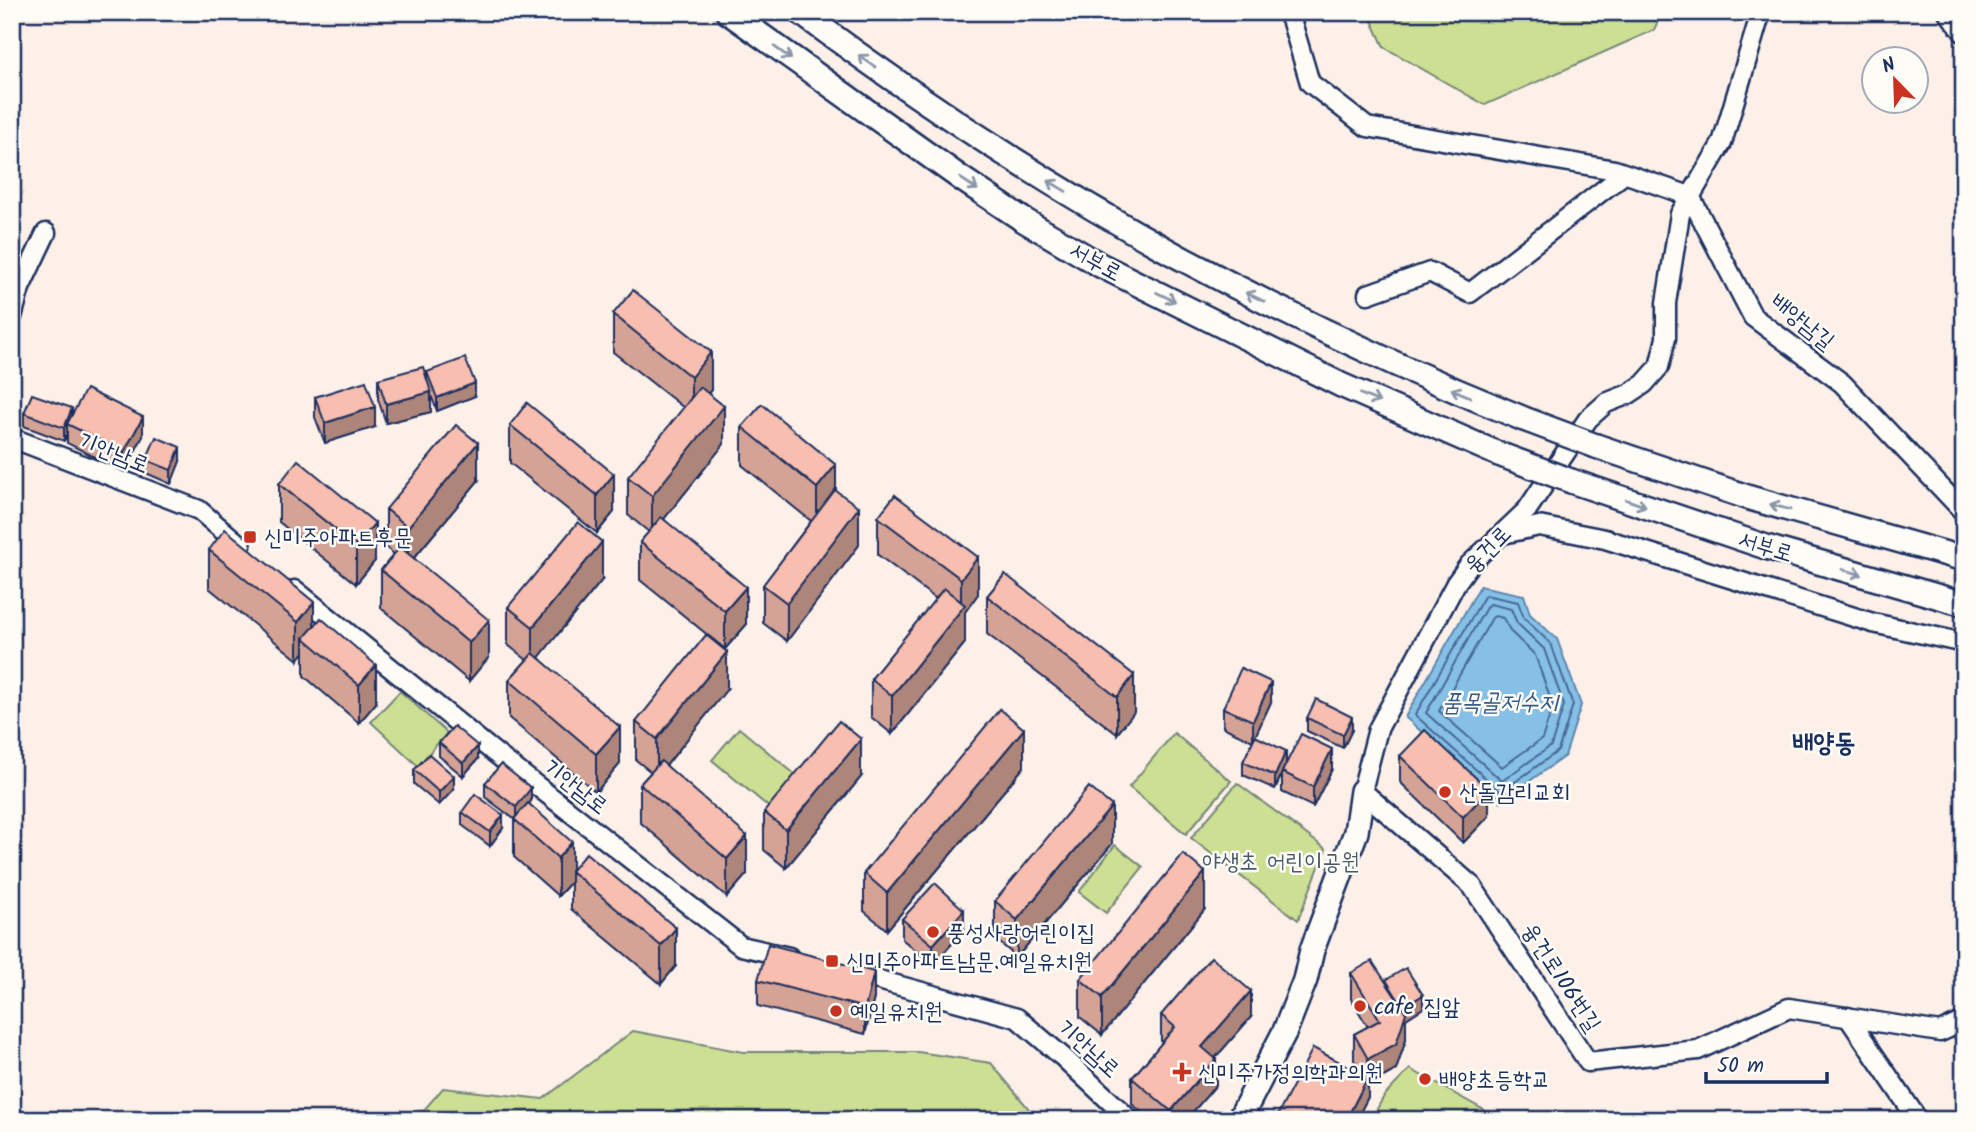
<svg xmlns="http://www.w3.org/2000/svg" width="1976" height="1132" viewBox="0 0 1976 1132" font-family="Kalam,'Poor Story',sans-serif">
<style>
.green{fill:#cddf93;stroke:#748778;stroke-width:2}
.water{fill:#86c0e5;stroke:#5b86af;stroke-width:2}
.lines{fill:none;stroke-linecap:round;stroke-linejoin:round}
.shore{stroke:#466994;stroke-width:2}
.street-casing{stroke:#1b2f5e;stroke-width:23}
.secondary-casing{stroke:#1b2f5e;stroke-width:28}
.street{stroke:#fdfcf7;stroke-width:18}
.secondary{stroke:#fdfcf7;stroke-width:23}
.secondary-bridge-casing{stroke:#1b2f5e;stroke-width:28;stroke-linecap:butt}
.secondary-bridge{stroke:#fdfcf7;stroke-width:23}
.wall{fill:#d5a396;stroke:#1b2f5e;stroke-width:2}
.shaded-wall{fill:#ae857a;stroke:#1b2f5e;stroke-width:2}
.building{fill:#f8beaf;stroke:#1b2f5e;stroke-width:2}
.oneway{stroke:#8c96aa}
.poi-dot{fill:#c8321e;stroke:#fdfcf7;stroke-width:2.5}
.labels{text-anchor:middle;stroke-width:5;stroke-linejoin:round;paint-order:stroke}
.street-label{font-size:23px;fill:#1b2f5e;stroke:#fdfcf7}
.poi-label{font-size:23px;fill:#1b2f5e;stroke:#fdfcf7;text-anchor:start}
.park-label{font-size:23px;fill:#485b6b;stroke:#fdfcf7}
.water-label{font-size:24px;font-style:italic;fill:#3b5a86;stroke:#fdfcf7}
.quarter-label{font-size:26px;font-weight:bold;fill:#1b2f5e;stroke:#fdfcf7}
</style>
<rect width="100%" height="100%" fill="#fcf0e9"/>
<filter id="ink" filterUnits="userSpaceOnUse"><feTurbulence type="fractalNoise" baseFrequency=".0143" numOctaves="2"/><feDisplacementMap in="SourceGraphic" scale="14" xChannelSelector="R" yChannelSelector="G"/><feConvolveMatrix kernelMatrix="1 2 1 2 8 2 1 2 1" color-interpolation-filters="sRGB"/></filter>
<g filter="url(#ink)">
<g class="green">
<polygon points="1368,12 1662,12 1654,30 1485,105 1384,47"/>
<polygon points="400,691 447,733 418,766 371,722"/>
<polygon points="739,728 797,776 770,808 712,760"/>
<polygon points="1174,733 1231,781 1186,834 1129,787"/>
<polygon points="1237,783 1326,849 1298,920 1191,838"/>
<polygon points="1115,845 1143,867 1106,913 1079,892"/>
<polygon points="633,1031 743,1052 918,1052 991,1063 1038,1120 415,1120 443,1088 543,1099"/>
<polygon points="1410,1069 1484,1110 1480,1120 1371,1120 1384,1096"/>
</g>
<polygon class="water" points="1480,586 1524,595 1530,614 1557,639 1581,705 1565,756 1500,802 1405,717"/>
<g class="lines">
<g class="shore">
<polygon points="1485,595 1518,602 1524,618 1551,644 1573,705 1558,751 1501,792 1415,715"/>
<polygon points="1490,604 1511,609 1517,623 1544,649 1564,705 1551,746 1502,781 1426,713 1487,606"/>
<polygon points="1495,616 1503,618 1511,632 1535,655 1553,706 1542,739 1502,767 1439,711 1492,618"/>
</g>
<g class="street-casing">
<g id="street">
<polyline points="1286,12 1291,19 1310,83 1367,127 1615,170 1690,196 1753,317 1842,383 1964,512"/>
<polyline points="1761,12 1722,143 1680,214 1666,303 1666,338 1659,367 1644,384 1629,394 1606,403 1588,419 1527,510 1469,565 1456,583 1378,729 1362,791 1472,886 1588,1062 1698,1050 1789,1008 1940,1032 1964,1021"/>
<polyline points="1948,12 1964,33"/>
<polyline points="1368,294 1430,272 1470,293 1624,174"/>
<polyline points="12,317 20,288 46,233"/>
<polyline points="12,438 199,510 241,546"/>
<polyline points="1503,534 1539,526 1605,539 1873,623 1964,643"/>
<polyline points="295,590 495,753 741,946 789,957"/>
<polyline points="853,973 1017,1018 1064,1058 1130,1120"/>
<polyline points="1848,1017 1914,1114 1916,1120"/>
</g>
</g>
<g class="secondary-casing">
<g id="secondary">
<polyline points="728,12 962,179 1022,219 1100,265 1341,385 1496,453"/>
<path d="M800,12C921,102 1047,185 1179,257C1291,317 1406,371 1524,419"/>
<polyline points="1596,446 1750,498 1964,559"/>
<polyline points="1571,481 1766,547 1964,604"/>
<polyline points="1239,1120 1285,1031 1305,980 1312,950 1356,832 1362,791"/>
</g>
</g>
<use href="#street" class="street"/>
<use href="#secondary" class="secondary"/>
<g class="secondary-bridge-casing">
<g id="secondary-bridge">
<polyline points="1524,419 1596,446"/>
<polyline points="1496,453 1571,481"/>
</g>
</g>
<use href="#secondary-bridge" class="secondary-bridge"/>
</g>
<g class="wall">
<polygon points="613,314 711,390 708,394 724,444 664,519 746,625 725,649 640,580 640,542 649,532 628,515 628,477 684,408 613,352"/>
<polygon points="427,372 475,396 437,411 431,395 431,412 386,423 378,399 378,379 427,380"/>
<polygon points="315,397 375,427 325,443 315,417"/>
<polygon points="527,403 614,512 597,533 510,463 510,425"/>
<polygon points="24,413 72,414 143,436 124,472 67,443 67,433 64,441 24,426"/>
<polygon points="742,427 836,491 859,545 787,641 763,623 763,585 811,521 742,465"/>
<polygon points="146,460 180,461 171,484 146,473"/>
<polygon points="478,481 414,558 489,657 469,681 381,608 381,570 394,554 386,547 386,509"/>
<polygon points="279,484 375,561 356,584 279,522"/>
<polygon points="895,495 978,594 965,612 965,643 892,734 871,717 871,679 936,599 878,555 878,517"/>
<polygon points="209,550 314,626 376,703 359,723 304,676 304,652 298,660 209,588"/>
<polygon points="1005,574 1134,712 1117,734 987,634 987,596"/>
<polygon points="602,580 539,657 620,764 596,792 509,718 509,680 527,660 508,645 508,607"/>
<polygon points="727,689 666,766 747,874 727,897 640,822 640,784 651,772 636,760 636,722"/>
<polygon points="1271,702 1255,736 1286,763 1332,769 1313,807 1282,792 1282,774 1275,789 1243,775 1243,762 1253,741 1223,727 1223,708"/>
<polygon points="1307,718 1352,730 1343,748 1307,731"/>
<polygon points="439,743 478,759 463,776 439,756"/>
<polygon points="1400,756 1489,816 1463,843 1400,782"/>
<polygon points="1024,767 887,930 864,911 864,873"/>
<polygon points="414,770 454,789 439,805 414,784"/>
<polygon points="861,777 786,868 764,850 764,812"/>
<polygon points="485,783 531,801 529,803 572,869 676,928 676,966 661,984 571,909 571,882 558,896 514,857 514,819 485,797"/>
<polygon points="462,812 503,828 490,846 462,825"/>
<polygon points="1112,844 1017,957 995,939 995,901"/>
<polygon points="1205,909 1102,1035 1080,1017 1080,979"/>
<polygon points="902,919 964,930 933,965 902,939"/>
<polygon points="1351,973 1386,983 1386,980 1423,1008 1406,1019 1406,1039 1396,1070 1368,1085 1368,1097 1356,1120 1275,1120 1362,1073 1354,1060 1354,1034 1368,1027 1351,999"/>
<polygon points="758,980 874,998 865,1034 758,1006"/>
<polygon points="1161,1015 1251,1017 1215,1058 1216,1085 1186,1120 1151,1120 1132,1104 1132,1078 1163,1042 1161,1041"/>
</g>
<g class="shaded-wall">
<polygon points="19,165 19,191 12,202 12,176"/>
<polygon points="711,352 711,390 691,414 691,377"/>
<polygon points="475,383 475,396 437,411 437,398"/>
<polygon points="431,392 431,412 386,423 386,404"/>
<polygon points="724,406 724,444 652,534 652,496"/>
<polygon points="375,407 375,427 325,443 325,423"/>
<polygon points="72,408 72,421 67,424 67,433 64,441 64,428"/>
<polygon points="143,417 143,436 124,472 124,452"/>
<polygon points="478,443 478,481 408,565 408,527"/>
<polygon points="180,447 180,461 171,484 171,470"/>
<polygon points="836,465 836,503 817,526 817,488"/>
<polygon points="614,474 614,512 597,533 597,495"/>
<polygon points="859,507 859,545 787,641 787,603"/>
<polygon points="375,523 375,561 356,584 356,546"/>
<polygon points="602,542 602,580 533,665 533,627"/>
<polygon points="978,557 978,594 965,612 965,643 892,734 892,696 961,610 961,579"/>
<polygon points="746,587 746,625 725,649 725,611"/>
<polygon points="314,602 314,640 304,638 304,652 298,660 298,622"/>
<polygon points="489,620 489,657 469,681 469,643"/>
<polygon points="727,652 727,689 657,777 657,739"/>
<polygon points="376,665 376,703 359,723 359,685"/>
<polygon points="1134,675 1134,712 1117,734 1117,697"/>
<polygon points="1271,682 1271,702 1253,741 1253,721"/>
<polygon points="1352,717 1352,730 1343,748 1343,735"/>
<polygon points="620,727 620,764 596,792 596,754"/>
<polygon points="1024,729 1024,767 887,930 887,893"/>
<polygon points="861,739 861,777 786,868 786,830"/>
<polygon points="478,746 478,759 463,776 463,763"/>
<polygon points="1332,749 1332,769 1313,807 1313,787"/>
<polygon points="1286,751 1286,764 1275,789 1275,776"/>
<polygon points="454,776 454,789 439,805 439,792"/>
<polygon points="531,788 531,801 516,821 516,807"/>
<polygon points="1489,790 1489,816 1463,843 1463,817"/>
<polygon points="1112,806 1112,844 1017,957 1017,920"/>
<polygon points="503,815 503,828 490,846 490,832"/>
<polygon points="747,836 747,874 727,897 727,859"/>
<polygon points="572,842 572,872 571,871 571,882 558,896 558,858"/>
<polygon points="1205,872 1205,909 1102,1035 1102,997"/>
<polygon points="964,910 964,930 933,965 933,945"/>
<polygon points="676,928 676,966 661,984 661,946"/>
<polygon points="874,972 874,998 865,1034 865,1008"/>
<polygon points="1251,991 1251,1017 1202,1073 1202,1047"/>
<polygon points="1423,995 1423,1008 1406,1019 1406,1039 1396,1070 1368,1085 1368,1097 1356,1120 1346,1120 1368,1077 1368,1059 1404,1020 1403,1007"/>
<polygon points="1216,1059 1216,1085 1186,1120 1171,1120 1171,1111"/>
</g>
<g class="building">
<polygon points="12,160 19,165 12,176"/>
<polygon points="633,290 711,352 691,377 613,314"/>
<polygon points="465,358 475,383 437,398 427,372"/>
<polygon points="423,367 431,392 386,404 378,379"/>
<polygon points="366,381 375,407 325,423 315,397"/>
<polygon points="700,387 724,406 652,496 628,477"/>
<polygon points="86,389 143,417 124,452 67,424"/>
<polygon points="32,394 72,408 64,428 24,413"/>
<polygon points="527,403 614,474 597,495 510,425"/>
<polygon points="762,404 836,465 817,488 742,427"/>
<polygon points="456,425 478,443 408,527 386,509"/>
<polygon points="156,437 180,447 171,470 146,460"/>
<polygon points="298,460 375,523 356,546 279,484"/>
<polygon points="835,490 859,507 787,603 763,585"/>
<polygon points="895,495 978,557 961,579 878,517"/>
<polygon points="661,517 746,587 725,611 640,542"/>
<polygon points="578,522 602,542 533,627 508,607"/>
<polygon points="225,529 314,602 298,622 209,550"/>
<polygon points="400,547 489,620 469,643 381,570"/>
<polygon points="1005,574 1134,675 1117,697 987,596"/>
<polygon points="944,588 965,605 892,696 871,679"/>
<polygon points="321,618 376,665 359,685 304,638"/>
<polygon points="706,635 727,652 657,739 636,722"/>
<polygon points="533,653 620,727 596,754 509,680"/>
<polygon points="1241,668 1271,682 1253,721 1223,708"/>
<polygon points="1316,699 1352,717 1343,735 1307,718"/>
<polygon points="1000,709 1024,729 887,893 864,873"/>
<polygon points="839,721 861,739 786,830 764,812"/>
<polygon points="454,726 478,746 463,763 439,743"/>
<polygon points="1425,730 1489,790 1463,817 1400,756"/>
<polygon points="1301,734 1332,749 1313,787 1282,772"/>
<polygon points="1255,736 1286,751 1275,776 1243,762"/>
<polygon points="429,754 454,776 439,792 414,770"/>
<polygon points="661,761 747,836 727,859 640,784"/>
<polygon points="501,764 531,788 516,807 485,783"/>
<polygon points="1089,787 1112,806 1017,920 995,901"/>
<polygon points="475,794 503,815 490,832 462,812"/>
<polygon points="528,803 572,842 558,858 514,819"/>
<polygon points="586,853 676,928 661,946 571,871"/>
<polygon points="1183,854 1205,872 1102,997 1080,979"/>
<polygon points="935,883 964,910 933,945 902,919"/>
<polygon points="768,944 874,972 865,1008 758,980"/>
<polygon points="1211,957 1251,991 1202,1047 1216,1059 1171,1111 1132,1078 1175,1027 1161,1015"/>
<polygon points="1372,961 1406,1013 1396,1044 1368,1059 1354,1034 1380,1020 1351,973"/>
<polygon points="1406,968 1423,995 1403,1007 1386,980"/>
<polygon points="1313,1048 1368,1077 1346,1120 1275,1120"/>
</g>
<defs><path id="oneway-shaft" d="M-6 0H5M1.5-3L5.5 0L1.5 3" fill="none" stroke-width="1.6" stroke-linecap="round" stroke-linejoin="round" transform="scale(1.75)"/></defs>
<g class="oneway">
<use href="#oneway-shaft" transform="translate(783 53) rotate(36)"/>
<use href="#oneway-shaft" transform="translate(867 61) rotate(-145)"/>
<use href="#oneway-shaft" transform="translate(969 184) rotate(34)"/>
<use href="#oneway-shaft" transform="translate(1057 186) rotate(-149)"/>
<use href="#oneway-shaft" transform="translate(1166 297) rotate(26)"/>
<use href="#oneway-shaft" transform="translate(1255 297) rotate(-154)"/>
<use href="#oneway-shaft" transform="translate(1461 393) rotate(-157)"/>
<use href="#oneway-shaft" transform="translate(1370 398) rotate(23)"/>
<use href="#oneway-shaft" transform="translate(1636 503) rotate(19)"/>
<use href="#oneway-shaft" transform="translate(1780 507) rotate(-164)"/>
<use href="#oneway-shaft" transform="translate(1852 572) rotate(16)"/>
</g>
</g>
<g class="poi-dot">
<rect x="243" y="530" width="14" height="14" rx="3.5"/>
<circle cx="1445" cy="792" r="7"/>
<circle cx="933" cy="932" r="7"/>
<rect x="825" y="954" width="14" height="14" rx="3.5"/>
<circle cx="1360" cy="1006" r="7"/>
<circle cx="836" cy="1011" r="7"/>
<path d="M1178.5 1061.5h7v7h7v7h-7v7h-7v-7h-7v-7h7z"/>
<circle cx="1425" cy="1079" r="7"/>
</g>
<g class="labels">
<g class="street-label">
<text transform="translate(1096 261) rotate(29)" y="8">서부로</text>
<text transform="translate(1803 321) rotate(39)" y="8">배양남길</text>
<text transform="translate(114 452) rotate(22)" y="8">기안남로</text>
<text transform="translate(1766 546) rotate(17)" y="8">서부로</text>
<text transform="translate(1487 549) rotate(-46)" y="8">융건로</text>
<text transform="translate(576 786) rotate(38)" y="8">기안남로</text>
<text transform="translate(1562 977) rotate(57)" y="8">융건로106번길</text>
<text transform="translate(1089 1048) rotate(42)" y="8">기안남로</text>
</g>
<g class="poi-label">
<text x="264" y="545">신미주아파트후문</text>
<text x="1459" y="800">산돌감리교회</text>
<text x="947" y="940">풍성사랑어린이집</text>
<text x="846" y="969">신미주아파트남문.예일유치원</text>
<text x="1374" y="1014">cafe 집앞</text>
<text x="850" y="1019">예일유치원</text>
<text x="1198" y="1080">신미주가정의학과의원</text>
<text x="1439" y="1087">배양초등학교</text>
</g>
<g class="park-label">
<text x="1281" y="869">야생초 어린이공원</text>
</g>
<g class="water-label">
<text x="1500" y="710">품목골저수지</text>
</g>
<g class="quarter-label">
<text x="1824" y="751">배양동</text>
</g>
</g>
<rect width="1976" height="1132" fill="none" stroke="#fdfcf7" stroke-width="42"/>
<rect x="21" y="21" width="1934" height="1090" fill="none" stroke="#1b2f5e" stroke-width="2.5" filter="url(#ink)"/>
<g transform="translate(1895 80) rotate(337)"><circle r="33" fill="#fdfcf7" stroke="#a3aaba" stroke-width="2"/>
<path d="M0-5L12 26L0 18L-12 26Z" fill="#c8321e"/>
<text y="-10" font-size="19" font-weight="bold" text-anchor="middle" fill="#1b2f5e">N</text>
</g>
<path d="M1706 1072v10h121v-10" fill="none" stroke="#1b2f5e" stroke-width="3.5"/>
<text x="1717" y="1072" font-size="21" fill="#1b2f5e" stroke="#fdfcf7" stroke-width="5" paint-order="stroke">50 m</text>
</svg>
